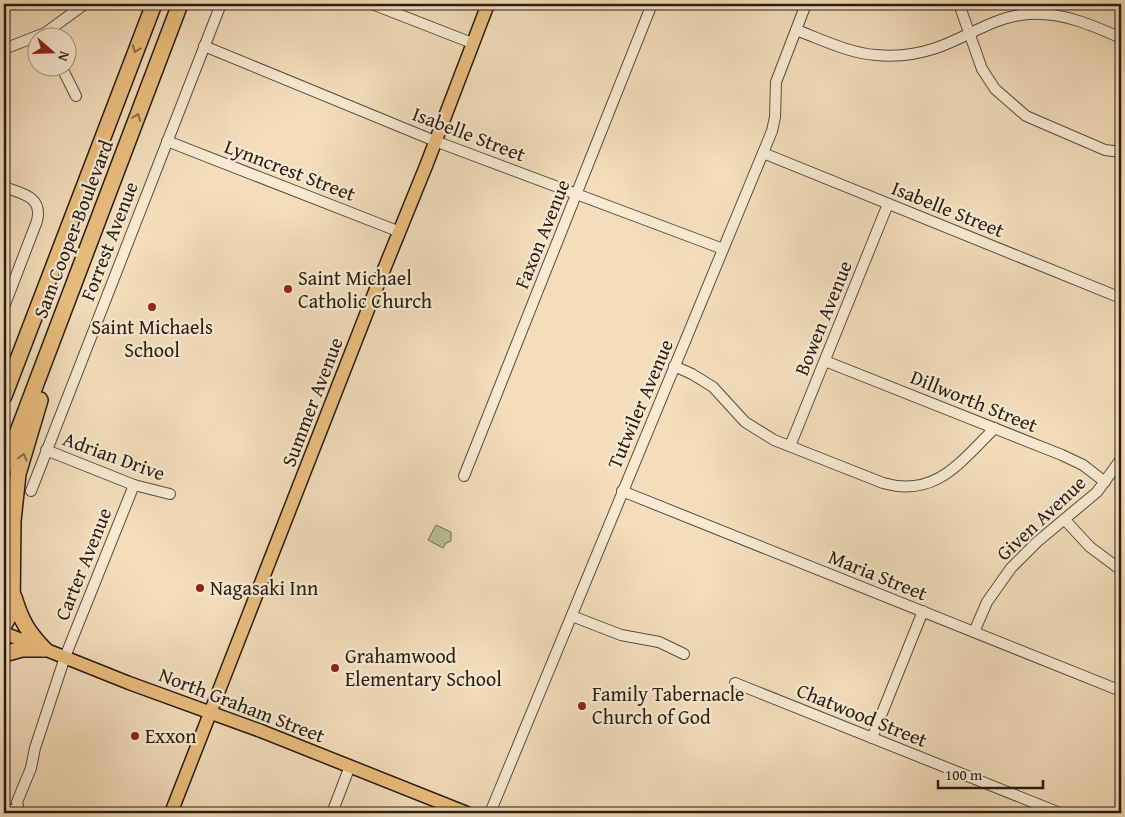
<svg xmlns="http://www.w3.org/2000/svg" width="1125" height="817" viewBox="0 0 1125 817" font-family="'Gentium Book Plus',serif">
<style>
.green{fill:#bac191;stroke:#716f52}
.lines{fill:none;stroke-linecap:round;stroke-linejoin:round}
.minor-casing{stroke:#5b4d3c;stroke-width:12}
.major-casing{stroke:#281d12;stroke-width:15}
.highway-casing{stroke:#281d12;stroke-width:18}
.minor{stroke:#f7e9d3;stroke-width:10}
.major{stroke:#eabe7e;stroke-width:12}
.highway{stroke:#eabe7e;stroke-width:15}
.oneway{stroke:#896e48}
.poi-dot{fill:#8f2418;stroke:#f7e9d3;stroke-width:2}
.labels{text-anchor:middle;stroke-width:4.5;stroke-linejoin:round;paint-order:stroke}
.street-label{font-size:20px;fill:#281d12;stroke:#f7e9d3}
.poi-label{font-size:20px;fill:#281d12;stroke:#f7e9d3;text-anchor:start}
</style>
<rect width="100%" height="100%" fill="#f3ddbb"/>
<filter id="stains"><feTurbulence type="fractalNoise" baseFrequency=".004" numOctaves="4"/><feColorMatrix values="0 0 0 0 .2 0 0 0 0 .09 0 0 0 0 .02 0 0 0 .5 -.17"/></filter>
<radialGradient id="worn" r=".72"><stop offset=".6" stop-color="#630" stop-opacity="0"/><stop offset="1" stop-color="#630" stop-opacity=".3"/></radialGradient>
<polygon class="green" points="436,525 451,532 451,541 446,543 443,548 428,540"/>
<g class="lines">
<g class="minor-casing">
<g id="minor">
<polyline points="372,4 472,43"/>
<polyline points="959,4 982,69 995,89 1026,116 1105,150 1121,152"/>
<path d="M796,30C821,39 848,53 876,55C895,57 918,54 936,48C968,37 995,16 1029,14C1062,12 1092,25 1121,38"/>
<polyline points="204,46 435,141 723,249"/>
<polyline points="4,49 45,33 85,4"/>
<polyline points="62,68 76,96"/>
<polyline points="167,141 400,232"/>
<polyline points="763,153 1121,298"/>
<path d="M4,187C22,194 43,196 37,221L4,307"/>
<polyline points="825,361 1062,455 1083,465 1105,482"/>
<path d="M674,366L692,374L713,387L745,422L774,440L883,483C936,498 960,462 995,428"/>
<polyline points="790,446 888,204"/>
<polyline points="46,450 134,485 170,494"/>
<polyline points="464,476 652,4"/>
<polyline points="31,491 221,4"/>
<polyline points="622,491 1121,691"/>
<polyline points="1065,520 1090,547 1121,570"/>
<polyline points="572,616 621,635 659,642 684,654"/>
<polyline points="974,632 987,602 1011,568 1037,542 1097,492 1121,459"/>
<polyline points="735,683 1060,813"/>
<polyline points="872,738 923,611"/>
<polyline points="4,809 19,811 17,802 31,768 35,748 65,657 134,485"/>
<polyline points="332,813 350,766"/>
<polyline points="490,813 772,131 775,117 776,82 806,4"/>
</g>
</g>
<g class="major-casing">
<g id="major">
<polyline points="4,633 129,683 261,731 467,813"/>
<polyline points="171,813 376,289 426,166 488,4"/>
</g>
</g>
<g class="highway-casing">
<g id="highway">
<polyline points="4,396 154,4"/>
<polyline points="4,468 180,4"/>
<path d="M14,597C21,620 27,631 44,649"/>
<polyline points="4,625 12,611 13,521 18,474 40,400"/>
<polyline points="4,654 22,649 44,649"/>
</g>
</g>
<use href="#minor" class="minor"/>
<use href="#major" class="major"/>
<use href="#highway" class="highway"/>
</g>
<defs><path id="oneway-chevron" d="M-2-3.5L2.5 0L-2 3.5" fill="none" stroke-width="1.6" stroke-linecap="round" stroke-linejoin="round" transform="scale(1.25)"/></defs>
<g class="oneway">
<use href="#oneway-chevron" transform="translate(136 49) rotate(111)"/>
<use href="#oneway-chevron" transform="translate(137 117) rotate(-69)"/>
<use href="#oneway-chevron" transform="translate(23 457) rotate(-75)"/>
</g>
<g class="poi-dot">
<circle cx="288" cy="289" r="5"/>
<circle cx="152" cy="307" r="5"/>
<circle cx="200" cy="588" r="5"/>
<circle cx="335" cy="668" r="5"/>
<circle cx="582" cy="706" r="5"/>
<circle cx="135" cy="736" r="5"/>
</g>
<g class="labels">
<g class="street-label">
<text transform="translate(469 134) rotate(21)" y="7">Isabelle Street</text>
<text transform="translate(290 170) rotate(21)" y="7">Lynncrest Street</text>
<text transform="translate(948 209) rotate(22)" y="7">Isabelle Street</text>
<text transform="translate(73 229) rotate(-69)" y="7">Sam Cooper Boulevard</text>
<text transform="translate(542 234) rotate(-68)" y="7">Faxon Avenue</text>
<text transform="translate(109 241) rotate(-69)" y="7">Forrest Avenue</text>
<text transform="translate(823 318) rotate(-68)" y="7">Bowen Avenue</text>
<text transform="translate(974 401) rotate(22)" y="7">Dillworth Street</text>
<text transform="translate(312 402) rotate(-69)" y="7">Summer Avenue</text>
<text transform="translate(640 404) rotate(-67)" y="7">Tutwiler Avenue</text>
<text transform="translate(114 456) rotate(20)" y="7">Adrian Drive</text>
<text transform="translate(1041 518) rotate(-43)" y="7">Given Avenue</text>
<text transform="translate(83 564) rotate(-68)" y="7">Carter Avenue</text>
<text transform="translate(878 575) rotate(22)" y="7">Maria Street</text>
<text transform="translate(242 705) rotate(21)" y="7">North Graham Street</text>
<text transform="translate(862 715) rotate(22)" y="7">Chatwood Street</text>
</g>
<g class="poi-label">
<text x="298" y="285">Saint Michael<tspan x="298" dy="23">Catholic Church</tspan></text>
<text x="152" y="334" text-anchor="middle">Saint Michaels<tspan x="152" dy="23">School</tspan></text>
<text x="210" y="595">Nagasaki Inn</text>
<text x="345" y="663">Grahamwood<tspan x="345" dy="23">Elementary School</tspan></text>
<text x="592" y="701">Family Tabernacle<tspan x="592" dy="23">Church of God</tspan></text>
<text x="145" y="743">Exxon</text>
</g>
</g>
<rect width="1125" height="817" fill="none" stroke="#f3ddbb" stroke-width="20"/>
<rect x="5" y="5" width="1115" height="807" fill="none" stroke="#281d12" stroke-width="2.5"/>
<rect x="10" y="10" width="1105" height="797" fill="none" stroke="#281d12"/>
<g transform="translate(52 52) rotate(110)"><circle r="24" fill="#f7e9d3" stroke="#a49786"/>
<path d="M0-4L9 19L0 12L-9 19Z" fill="#8f2418"/>
<text y="-8" font-size="14" font-weight="bold" text-anchor="middle" fill="#281d12">N</text>
</g>
<path d="M938 780v8h105v-8" fill="none" stroke="#281d12" stroke-width="2.5"/>
<text x="945" y="780" font-size="15" fill="#281d12" stroke="#f7e9d3" stroke-width="4" paint-order="stroke">100 m</text>
<rect width="100%" height="100%" filter="url(#stains)"/>
<rect width="100%" height="100%" fill="url(#worn)"/>
</svg>
